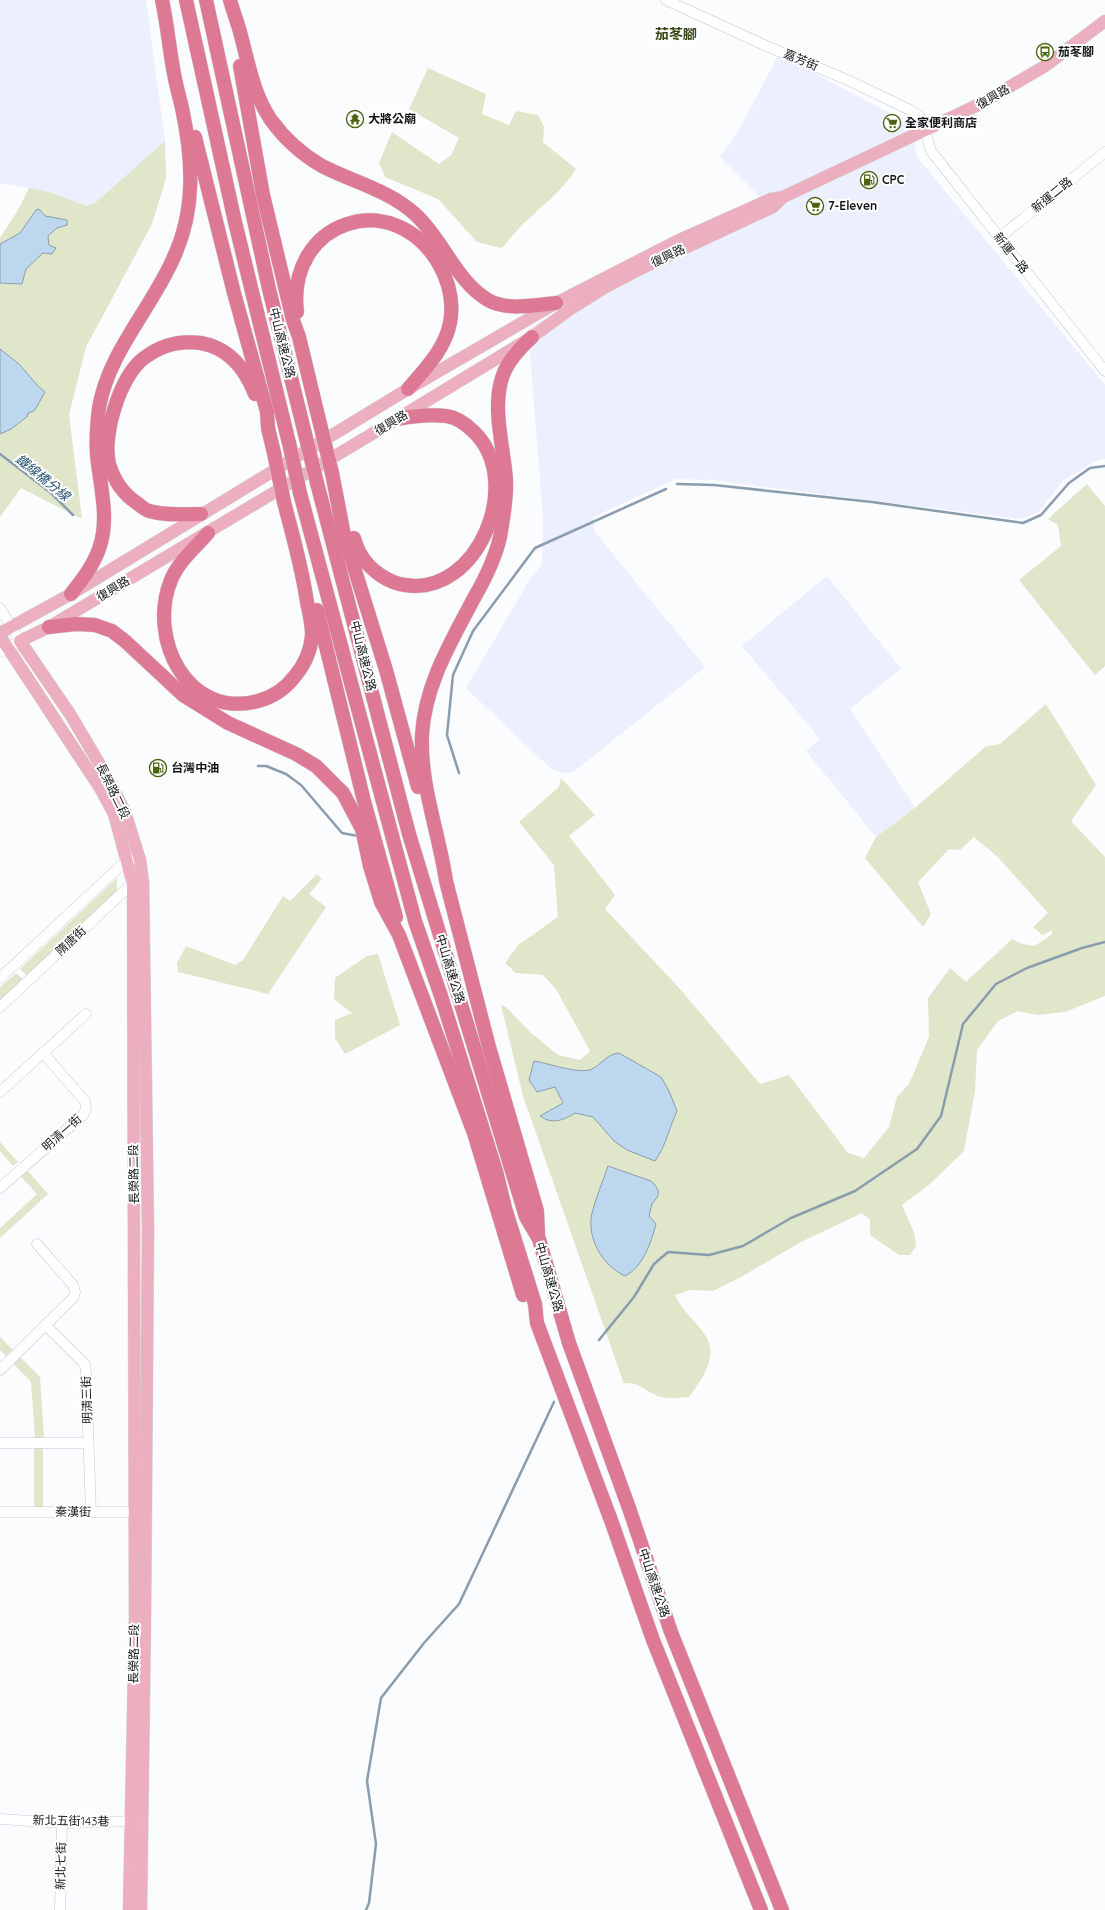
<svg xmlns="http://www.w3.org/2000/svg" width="1105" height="1910" viewBox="0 0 1105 1910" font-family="Quicksand,'Noto Sans TC',sans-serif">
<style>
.built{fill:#ebeffe}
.green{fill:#dfe6ca}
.water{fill:#bdd7ee;stroke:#8a9dae}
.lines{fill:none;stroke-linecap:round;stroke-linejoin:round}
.stream{stroke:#8a9dae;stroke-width:2.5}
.minor-casing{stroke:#c5c8d3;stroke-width:11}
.major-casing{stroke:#d9dada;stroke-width:13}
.highway-casing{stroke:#d9dada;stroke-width:15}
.minor{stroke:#fff;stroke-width:10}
.major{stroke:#ebafbf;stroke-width:12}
.highway{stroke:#dd7995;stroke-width:14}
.highway-bridge-casing{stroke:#d9dada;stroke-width:15;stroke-linecap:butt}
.highway-bridge{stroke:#dd7995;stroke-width:14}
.labels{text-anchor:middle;stroke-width:4;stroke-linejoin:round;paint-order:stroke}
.poi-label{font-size:12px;font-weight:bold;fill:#141519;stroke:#fff;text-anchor:start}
.street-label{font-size:12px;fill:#141519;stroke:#fff}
.water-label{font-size:13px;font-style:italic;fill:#285072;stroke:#fff}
.quarter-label{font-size:14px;font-weight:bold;fill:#374813;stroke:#fff}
</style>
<rect width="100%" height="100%" fill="#fbfcfe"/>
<g class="built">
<polygon points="0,0 146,0 165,141 95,203 87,206 49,192 0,183"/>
<polygon points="779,54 910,124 917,157 1105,385 1105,459 1096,461 1064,480 1038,512 1020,519 711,480 676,479 593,517 594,531 705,667 573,772 563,773 551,769 466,688 532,576 542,565 543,517 528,329 607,282 765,202 720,157 739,130"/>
<polygon points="827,576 901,669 850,709 915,808 876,837 806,751 820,739 742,646"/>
</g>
<g class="green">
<path d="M428,68L486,94L482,114L509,125L516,111L538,115L544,127L543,142L576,169C562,192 539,208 520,227C514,234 508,241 502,248L477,242L438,199L385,177L379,163L392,132L439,164L451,155L459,138L409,109Z"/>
<polygon points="165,141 166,179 152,224 86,347 69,415 82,519 21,488 0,517 0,238 18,210 29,188 49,192 87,206 95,203"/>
<polygon points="1087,484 1105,506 1105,666 1095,675 1019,580 1061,546 1058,525 1048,519"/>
<path d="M1046,704L1096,785L1071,821L1105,857V996L1065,1012L1037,1015L1018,1011L998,1021L977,1050L975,1091L964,1151L930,1184L902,1205L914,1232L916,1246L910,1255H899L870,1235V1220L862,1213L801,1242L741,1277L713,1291L690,1290L675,1295C682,1311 696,1321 705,1335C720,1356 701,1380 689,1397C679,1398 670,1399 661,1397C649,1394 636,1379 624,1384L523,1096L501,1005L506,1007L531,1033L558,1055L580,1060L590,1051L556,989L543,975L516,973L505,963L518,945L558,917L554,865L519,822L559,787L561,778L595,815L569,836L615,895L605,909L681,990L760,1084L789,1075L848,1153L864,1158L889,1127L897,1097L909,1084L929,1037L928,998L950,968L966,982L1012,939L1022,944L1035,946L1051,935L1053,930L1042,935L1033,927L1048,913L998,857L974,837L960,850L949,849L918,882L931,914L923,927L865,858L876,837L915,808L985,747L1000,744Z"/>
<polygon points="317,874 322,879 309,894 326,907 268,994 178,972 177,963 186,946 235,965 243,960 283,896 290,901"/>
<polygon points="117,878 117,895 29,977 20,969"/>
<polygon points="378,954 400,1025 345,1054 335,1038 335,1020 352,1013 334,999 335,978 367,956"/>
<polygon points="16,973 24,981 0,1003 0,987"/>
<polygon points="0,1142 18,1162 13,1166 0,1151"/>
<polygon points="25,1168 48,1194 0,1238 0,1228 37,1194 19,1174"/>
<polygon points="0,1337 13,1350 6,1356 0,1350"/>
<polygon points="18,1355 40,1377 44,1437 35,1438 31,1382 12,1362"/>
<rect x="34" y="1447" width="9" height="60"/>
</g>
<g class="water">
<polygon points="39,209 45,216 67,220 67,225 57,228 48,236 49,245 56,248 52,254 43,253 26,269 22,284 0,283 0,244 20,233 36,210"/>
<polygon points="0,349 19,364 38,386 45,392 35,410 27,414 28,416 11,429 0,434"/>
<path d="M619,1053L661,1077L669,1091L677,1111C669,1128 666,1146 655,1161L627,1150L614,1141L593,1117L575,1113C564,1120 552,1125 540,1116L563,1103L555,1087L537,1092L529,1080L534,1061C548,1063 580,1075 592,1069C602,1064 607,1054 619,1053Z"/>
<path d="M608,1166L651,1181L655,1185L658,1190V1196L652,1204L649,1216L656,1224C651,1243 643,1267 625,1276C603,1266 586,1238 592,1213C596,1197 603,1181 608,1166Z"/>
</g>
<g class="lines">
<g class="stream">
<polyline points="0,454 51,493 73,515"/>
<polyline points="677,484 714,485 872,502 1023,523 1041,515 1069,483 1090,468 1105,466"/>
<polyline points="258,766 266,766 286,774 301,785 342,833 358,836"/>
<polyline points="459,773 447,735 453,675 473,631 535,548 666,489"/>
<polyline points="599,1340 634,1297 654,1264 668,1252 709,1255 743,1246 791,1218 855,1191 917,1149 941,1116 963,1024 996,984 1027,968 1082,948 1105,942"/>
<polyline points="366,1910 369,1903 376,1844 367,1781 381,1698 424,1643 459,1604 554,1402"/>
</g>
<g class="minor-casing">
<g id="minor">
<polyline points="666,0 762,44 852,82 910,110 919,116 923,122 931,151 1105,371"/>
<polyline points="999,238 1105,152"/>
<polyline points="0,608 20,641 0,652"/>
<polyline points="0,978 127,860 132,860"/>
<polyline points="0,1007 136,880"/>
<polyline points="0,1092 86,1014"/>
<polyline points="0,1188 83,1115 86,1109 85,1101 43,1053"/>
<polyline points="45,1325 85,1364 86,1373 91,1512"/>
<polyline points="0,1370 73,1298 75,1292 73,1285 37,1244"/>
<polyline points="0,1443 88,1443"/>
<polyline points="0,1512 142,1512"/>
<polyline points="0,1819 62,1823 138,1821"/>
<polyline points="60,1910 62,1823"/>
</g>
</g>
<g class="major-casing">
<g id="major">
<polyline points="0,633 71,594 408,389 556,303 677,241 771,199 783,197 980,104 1045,66 1105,21"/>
<polyline points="0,636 100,788 114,814 133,884 135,1618 129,1910"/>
<polyline points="141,1910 145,1614 148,1230 143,882 140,860 125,812 109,780 70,714 20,641 49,627 397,419 532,337 569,310 604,288 640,269 773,207 783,197"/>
</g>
</g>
<g class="highway-casing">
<g id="highway">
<polyline points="186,0 235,222 289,443"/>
<polyline points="206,0 269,289 305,434"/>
<path d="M230,0C233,11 237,21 240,32C248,61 253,94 271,120C284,138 303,155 322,166C353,182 389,190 416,215C443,240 456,281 488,300C507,311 535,305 556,303"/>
<polyline points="240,66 263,195 293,320 299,337 320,424"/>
<polyline points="195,137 234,293 267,412 268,428 274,453"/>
<path d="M297,312C286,221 393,185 439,264C449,282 454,302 450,323C445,349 425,369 408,389"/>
<path d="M532,337C521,347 508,361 503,375C491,408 504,447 506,480C507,499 503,519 500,537C495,559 485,579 474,598C451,642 425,684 422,735C420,786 439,832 446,881L489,1047L537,1211L538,1234"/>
<polyline points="332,473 344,535 386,670 418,787"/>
<polyline points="317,483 409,834 526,1217 539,1239 569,1343 629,1508 671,1632 782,1910"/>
<polyline points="300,493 415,921 441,996 496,1171 505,1208 535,1304 537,1323 612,1523 653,1640 761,1910"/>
<path d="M201,514C184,514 166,516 149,511C145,510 141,506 137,503C123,494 114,480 109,464C102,435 120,376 144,358C161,345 180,340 201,343C229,348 245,368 255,394"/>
<path d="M208,533C195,548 178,562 171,580C147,639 188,720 258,701C273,697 286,688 295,676C305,664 311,650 312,635C312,621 308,609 306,596C301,564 292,533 284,502"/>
<path d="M354,538C356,544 358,551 361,555C370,570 388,583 405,585C478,597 525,481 474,432C467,425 456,417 446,416C429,414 413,416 397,419"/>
<path d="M71,594C82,580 93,566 99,549C110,519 100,486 97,455C96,440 97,424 99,408C108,353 151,309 173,259C196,210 193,160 182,108C179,95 175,82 173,68C169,46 167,23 162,0"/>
<polyline points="317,610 364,801 396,917"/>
<polyline points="49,627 76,624 95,625 112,631 125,641 183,695 228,723 296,754 316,766 343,793 362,829 370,866 381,902 399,935 474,1133 523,1295"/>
</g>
</g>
<use href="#minor" class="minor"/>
<use href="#major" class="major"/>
<use href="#highway" class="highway"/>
<g class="highway-bridge-casing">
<g id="highway-bridge">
<polyline points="320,424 332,473"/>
<polyline points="305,434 317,483"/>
<polyline points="289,443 300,493"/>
<polyline points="274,453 284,502"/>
</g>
</g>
<use href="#highway-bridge" class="highway-bridge"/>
</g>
<defs>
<g id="bus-ring" transform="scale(0.9)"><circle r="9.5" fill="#fff" stroke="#4a6311" stroke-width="1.5"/><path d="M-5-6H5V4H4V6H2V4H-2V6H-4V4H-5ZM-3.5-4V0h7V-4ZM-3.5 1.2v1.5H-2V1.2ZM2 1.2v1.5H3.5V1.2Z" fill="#4a6311"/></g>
<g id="temple-ring" transform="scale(0.9)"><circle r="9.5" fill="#fff" stroke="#4a6311" stroke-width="1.5"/><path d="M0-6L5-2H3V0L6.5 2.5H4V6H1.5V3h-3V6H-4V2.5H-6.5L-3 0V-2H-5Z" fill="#4a6311"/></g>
<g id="supermarket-ring" transform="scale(0.9)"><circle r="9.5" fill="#fff" stroke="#4a6311" stroke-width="1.5"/><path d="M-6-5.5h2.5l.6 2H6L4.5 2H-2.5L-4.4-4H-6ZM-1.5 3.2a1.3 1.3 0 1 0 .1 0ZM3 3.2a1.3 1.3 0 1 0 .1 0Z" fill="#4a6311"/></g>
<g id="fuel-ring" transform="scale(0.9)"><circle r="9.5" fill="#fff" stroke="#4a6311" stroke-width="1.5"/><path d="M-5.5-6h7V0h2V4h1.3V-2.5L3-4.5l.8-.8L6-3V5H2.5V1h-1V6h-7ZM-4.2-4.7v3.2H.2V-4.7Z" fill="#4a6311"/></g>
</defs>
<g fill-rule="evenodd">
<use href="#bus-ring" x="1045" y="52"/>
<use href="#temple-ring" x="355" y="119"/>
<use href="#supermarket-ring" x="892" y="123"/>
<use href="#fuel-ring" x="869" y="180"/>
<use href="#supermarket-ring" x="815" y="206"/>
<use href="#fuel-ring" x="158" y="768"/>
</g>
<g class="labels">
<g class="poi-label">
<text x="1058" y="56">茄苳腳</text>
<text x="368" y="123">大將公廟</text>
<text x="905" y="127">全家便利商店</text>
<text x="882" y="184">CPC</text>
<text x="828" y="210">7-Eleven</text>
<text x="171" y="772">台灣中油</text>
</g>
<g class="street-label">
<text transform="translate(801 60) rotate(23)" y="4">嘉芳街</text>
<text transform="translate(993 97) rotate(-30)" y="4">復興路</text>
<text transform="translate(1052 195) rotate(-39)" y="4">新運二路</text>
<text transform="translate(1011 253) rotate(52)" y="4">新運一路</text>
<text transform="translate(668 256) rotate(-25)" y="4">復興路</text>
<text transform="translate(282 343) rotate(76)" y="4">中山高速公路</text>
<text transform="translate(391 423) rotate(-31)" y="4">復興路</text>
<text transform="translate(113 589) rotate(-31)" y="4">復興路</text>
<text transform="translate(363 656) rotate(76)" y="4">中山高速公路</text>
<text transform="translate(113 791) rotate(64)" y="4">長榮路二段</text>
<text transform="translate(71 941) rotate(-43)" y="4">隋唐街</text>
<text transform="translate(450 969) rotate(73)" y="4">中山高速公路</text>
<text transform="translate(62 1133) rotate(-42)" y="4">明清一街</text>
<text transform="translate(134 1174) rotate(-91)" y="4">長榮路二段</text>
<text transform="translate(549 1277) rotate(74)" y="4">中山高速公路</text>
<text transform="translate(87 1400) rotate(-92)" y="4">明清三街</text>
<text transform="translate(73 1512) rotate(1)" y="4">秦漢街</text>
<text transform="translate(654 1583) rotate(71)" y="4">中山高速公路</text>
<text transform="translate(134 1654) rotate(-89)" y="4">長榮路二段</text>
<text transform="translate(71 1821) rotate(1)" y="4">新北五街143巷</text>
<text transform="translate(61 1866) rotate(-89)" y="4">新北七街</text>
</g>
<g class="water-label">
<text transform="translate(43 477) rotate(39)" y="5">鐵線橋分線</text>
</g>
<g class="quarter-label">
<text x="676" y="39">茄苳腳</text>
</g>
</g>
</svg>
